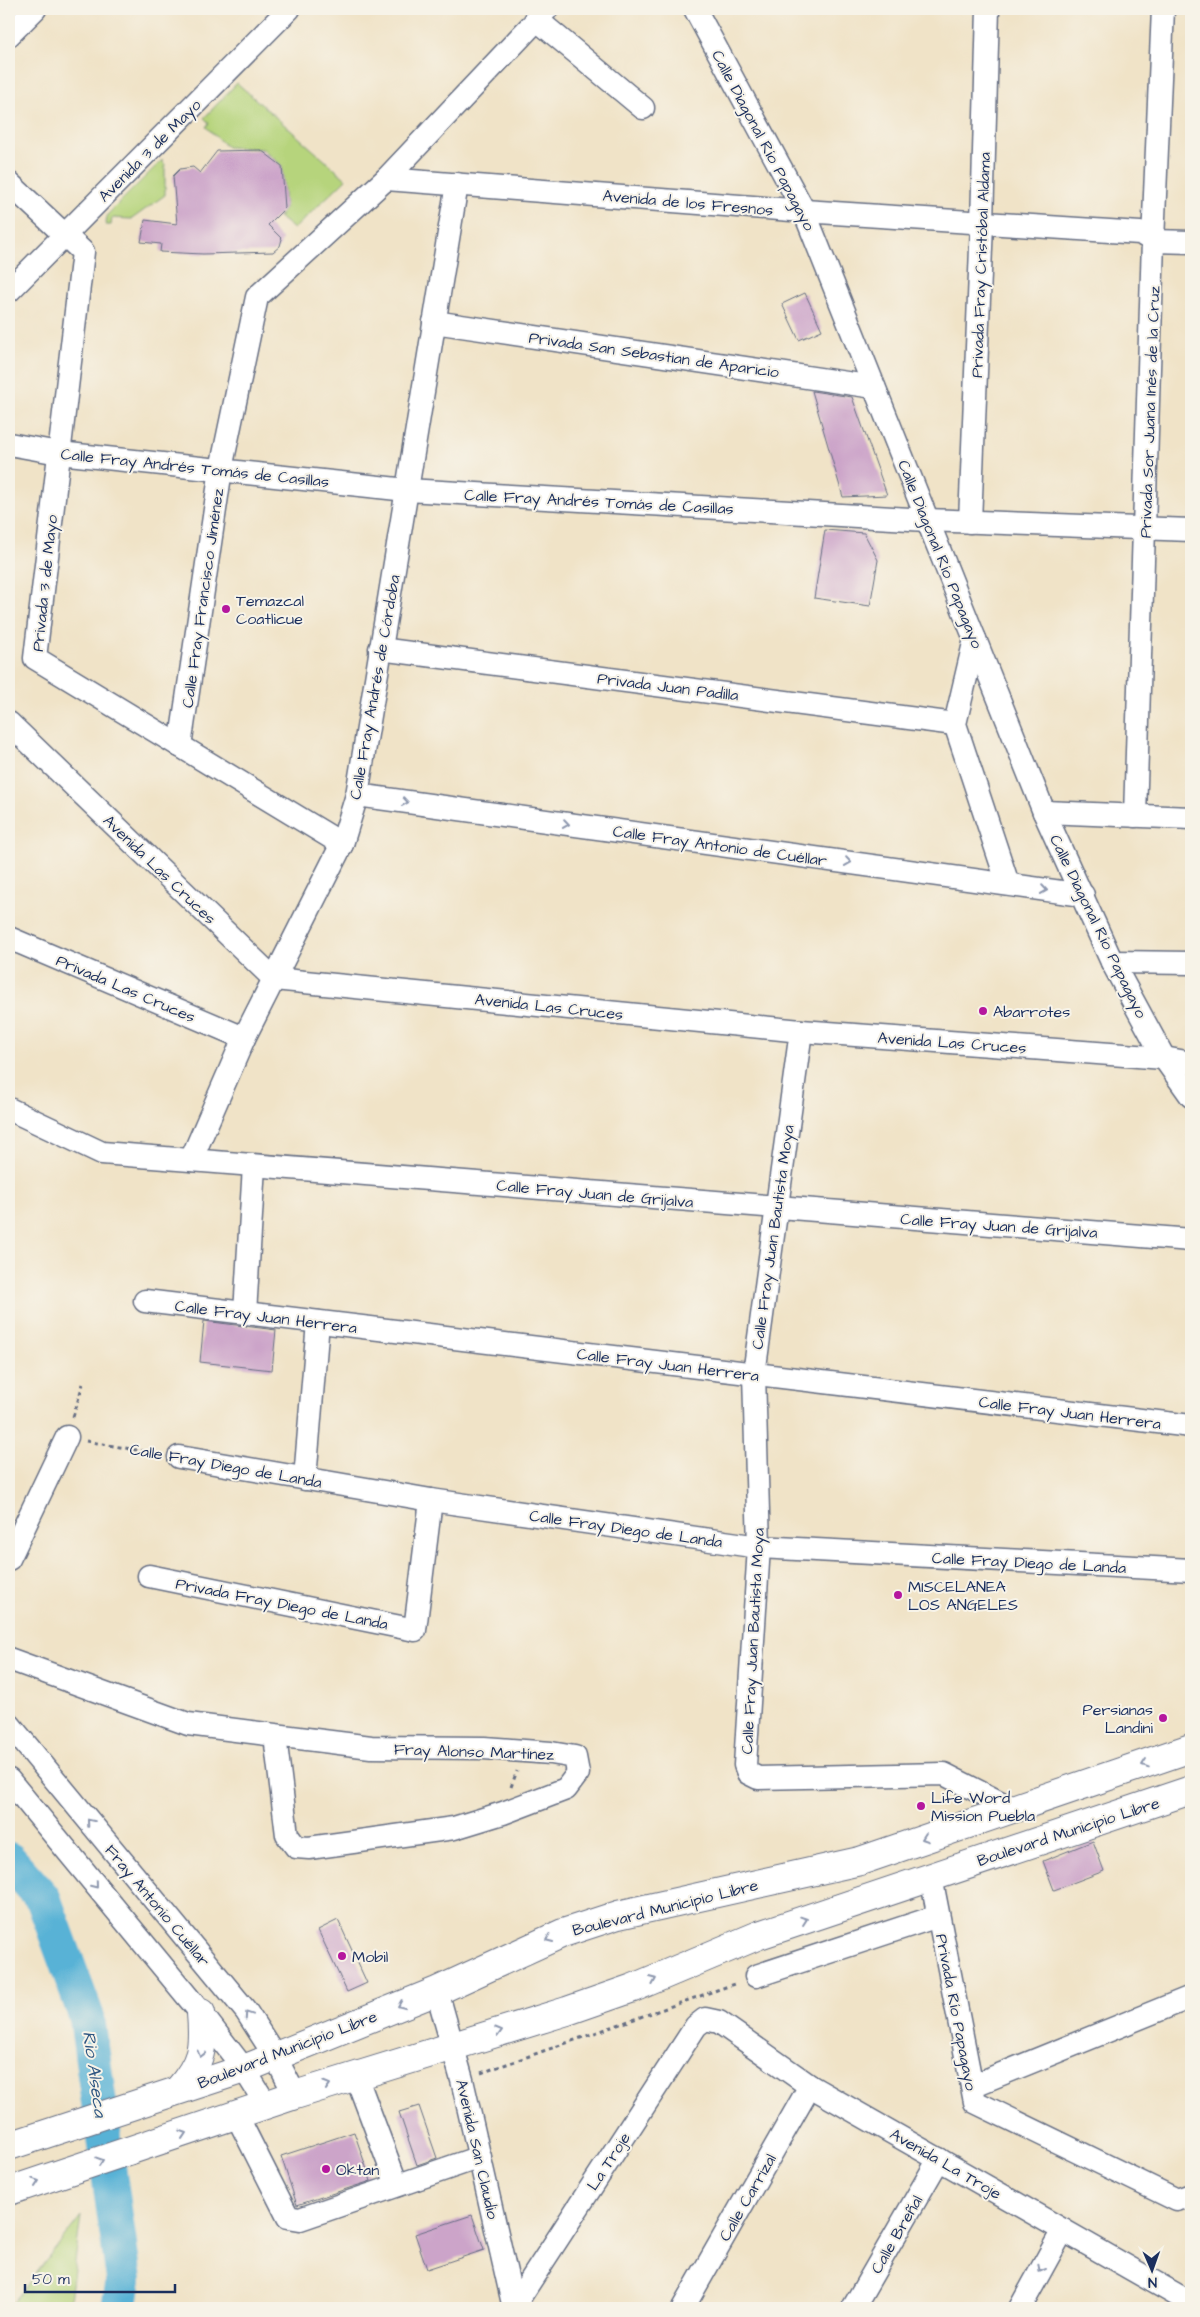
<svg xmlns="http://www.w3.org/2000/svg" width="1200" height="2317" viewBox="0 0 1200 2317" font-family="'Architects Daughter',sans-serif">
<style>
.green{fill:#b6d47b;stroke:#68826c}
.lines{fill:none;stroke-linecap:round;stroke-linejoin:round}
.river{stroke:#59b2d6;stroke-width:36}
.building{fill:#cca4c9}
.minor-casing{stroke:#666e83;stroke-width:25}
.major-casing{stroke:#666e83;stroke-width:30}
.path{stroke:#666e83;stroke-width:3;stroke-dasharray:4 4;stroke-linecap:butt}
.minor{stroke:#fff;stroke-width:22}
.major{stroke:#fff;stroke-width:28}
.oneway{stroke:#8d97ae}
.poi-dot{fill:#b5179e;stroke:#f7f3e8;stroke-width:2}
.labels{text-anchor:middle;stroke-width:4;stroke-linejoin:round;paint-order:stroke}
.street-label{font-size:16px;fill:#1b2f5e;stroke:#f7f3e8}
.poi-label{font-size:16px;fill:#1b2f5e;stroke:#f7f3e8;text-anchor:start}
.water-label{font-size:18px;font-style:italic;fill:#2e5682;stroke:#f7f3e8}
</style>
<rect width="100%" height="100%" fill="#f7f3e8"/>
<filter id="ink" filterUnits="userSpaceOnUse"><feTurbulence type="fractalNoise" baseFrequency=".02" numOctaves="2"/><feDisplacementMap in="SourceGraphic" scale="10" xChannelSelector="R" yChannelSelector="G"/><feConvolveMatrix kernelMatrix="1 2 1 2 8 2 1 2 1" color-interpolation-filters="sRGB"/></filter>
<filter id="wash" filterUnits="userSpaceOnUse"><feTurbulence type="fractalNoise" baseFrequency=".0096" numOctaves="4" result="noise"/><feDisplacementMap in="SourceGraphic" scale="20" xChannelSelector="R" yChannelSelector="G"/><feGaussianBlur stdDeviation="1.12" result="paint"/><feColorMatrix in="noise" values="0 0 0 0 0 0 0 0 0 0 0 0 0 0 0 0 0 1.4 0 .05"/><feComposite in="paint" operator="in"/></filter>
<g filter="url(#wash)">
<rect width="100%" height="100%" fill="#f0e3c7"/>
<g class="green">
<polygon points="237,83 346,179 294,229 279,217 285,208 282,166 263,149 227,147 206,127 209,123 204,118"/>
<polygon points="162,160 165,165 165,195 132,219 112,218 111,225 106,225 107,215"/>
<polygon points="81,2216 69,2308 9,2308"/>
</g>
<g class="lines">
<polyline class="river" points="9,1860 43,1898 87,2018 124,2280 119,2308"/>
</g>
<g id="blocks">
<g class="building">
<polygon points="261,150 282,166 285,208 268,225 282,239 280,246 273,252 203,254 160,252 161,244 141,242 145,220 177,224 173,176 180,169 193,167 200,173 217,151"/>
<polygon points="805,293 822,330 799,340 782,304"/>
<polygon points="812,391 852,397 887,495 843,497"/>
<polygon points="825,530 864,533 878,560 870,606 814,598"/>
<polygon points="204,1321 276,1330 272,1370 200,1362"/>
<polygon points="1093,1841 1104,1871 1054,1890 1043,1861"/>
<polygon points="338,1920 367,1983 347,1992 318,1930"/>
<polygon points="419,2106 437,2158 417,2165 399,2112"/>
<polygon points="354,2132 371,2181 297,2205 281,2156"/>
<polygon points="472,2215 484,2250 427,2269 415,2234"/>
</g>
</g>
</g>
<g filter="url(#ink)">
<use href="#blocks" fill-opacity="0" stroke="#666e83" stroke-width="1"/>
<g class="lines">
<g class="minor-casing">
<g id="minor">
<polyline points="695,9 804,211 1044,812 1112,962 1164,1058 1191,1096"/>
<polyline points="536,19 643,108"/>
<polyline points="9,35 35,9"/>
<polyline points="386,179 804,211 1140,233 1153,241 1191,242"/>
<polyline points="9,183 83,252 35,658 342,844"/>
<polyline points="9,291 289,9"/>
<polyline points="434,322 874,387"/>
<polyline points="9,444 59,453 407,490 927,520 1191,530"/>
<polyline points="970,522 982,223 988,9"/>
<polyline points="975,639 955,724 1008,884"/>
<polyline points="380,649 955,724"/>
<polyline points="9,723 274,979 801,1031 1164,1058 1191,1063"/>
<polyline points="180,746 221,469 257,297 386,179 547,9"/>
<polyline points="357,795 1083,895"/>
<polyline points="1044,812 1191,818"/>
<polyline points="1135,816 1153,241 1163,9"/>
<polyline points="9,938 244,1038"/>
<polyline points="1112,962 1191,963"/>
<polyline points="801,1031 754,1374 759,1547 745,1765 748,1773 758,1778 944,1774 1011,1808"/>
<polyline points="9,1109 102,1153 1191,1240"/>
<polyline points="191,1160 244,1038 342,844 357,795 457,184"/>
<polyline points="145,1301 1191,1426"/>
<polyline points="245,1313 254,1166"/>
<polyline points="179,1457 431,1500 759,1547 1191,1570"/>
<polyline points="305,1479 318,1322"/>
<polyline points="9,1559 67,1437"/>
<polyline points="149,1576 415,1630 431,1500"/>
<polyline points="9,1659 188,1724 371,1747 484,1748 551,1753 575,1757 578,1773 566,1789 503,1813 454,1828 309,1848 296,1847 287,1835 275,1736"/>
<polyline points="9,1724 246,2011 275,2056 295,2095"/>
<polyline points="9,1780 201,2013 244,2069 267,2106"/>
<polyline points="931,1877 975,2102 1177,2200 1191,2195"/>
<polyline points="756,1976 938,1916"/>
<polyline points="437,1991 462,2080 514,2308"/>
<polyline points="356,2076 397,2185"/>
<polyline points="972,2086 1191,1997"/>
<polyline points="237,2116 288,2217 300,2219 480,2157"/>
<polyline points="514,2306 696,2026 705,2019 719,2022 810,2086 1191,2303"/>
<polyline points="683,2308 810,2086"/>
<polyline points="853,2308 939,2159"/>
<polyline points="1020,2308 1063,2230"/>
</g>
</g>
<g class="major-casing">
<g id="major">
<path d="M179,2089C202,2062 204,2048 201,2013"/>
<polyline points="9,2146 244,2069 437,1991 563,1933 618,1915 860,1861 1191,1748"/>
<polyline points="9,2191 295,2095 567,2011 633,1988 759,1935 1191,1790"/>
</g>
</g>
<g class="path">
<polyline points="73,1417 83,1384"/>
<polyline points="86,1441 159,1454"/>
<polyline points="511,1787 517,1771"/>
<polyline points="481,2073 737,1983"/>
</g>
<use href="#minor" class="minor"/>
<use href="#major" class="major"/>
</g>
<defs><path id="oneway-chevron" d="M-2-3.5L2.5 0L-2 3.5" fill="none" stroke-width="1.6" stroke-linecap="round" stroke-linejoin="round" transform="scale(1.25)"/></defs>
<g class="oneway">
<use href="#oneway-chevron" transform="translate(405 802) rotate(8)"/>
<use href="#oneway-chevron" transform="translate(566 824) rotate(8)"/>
<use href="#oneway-chevron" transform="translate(848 862) rotate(8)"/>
<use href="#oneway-chevron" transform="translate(1044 890) rotate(8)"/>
<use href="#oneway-chevron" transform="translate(1145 1764) rotate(161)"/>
<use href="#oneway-chevron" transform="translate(90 1822) rotate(-130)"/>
<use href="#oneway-chevron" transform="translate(925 1838) rotate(161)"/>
<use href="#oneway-chevron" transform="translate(95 1885) rotate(51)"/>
<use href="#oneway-chevron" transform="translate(804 1920) rotate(-19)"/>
<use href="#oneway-chevron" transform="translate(549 1939) rotate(155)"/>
<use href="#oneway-chevron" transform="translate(653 1980) rotate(-23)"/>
<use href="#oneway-chevron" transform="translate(401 2005) rotate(158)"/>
<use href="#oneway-chevron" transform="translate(248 2015) rotate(-124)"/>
<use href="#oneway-chevron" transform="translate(499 2031) rotate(-17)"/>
<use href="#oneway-chevron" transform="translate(201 2054) rotate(104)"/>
<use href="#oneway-chevron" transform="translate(327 2085) rotate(-17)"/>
<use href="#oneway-chevron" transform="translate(183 2134) rotate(-18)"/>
<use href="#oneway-chevron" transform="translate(100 2161) rotate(-18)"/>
<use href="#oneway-chevron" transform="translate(36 2182) rotate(-18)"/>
<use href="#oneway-chevron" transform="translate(1041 2269) rotate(119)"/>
</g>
</g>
<g class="poi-dot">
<circle cx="226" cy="609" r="5"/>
<circle cx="983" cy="1011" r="5"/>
<circle cx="898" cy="1595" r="5"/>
<circle cx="1163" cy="1718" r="5"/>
<circle cx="921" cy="1806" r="5"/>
<circle cx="342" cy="1956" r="5"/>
<circle cx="326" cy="2169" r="5"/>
</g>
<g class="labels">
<g class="street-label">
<text transform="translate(764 140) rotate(62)" y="6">Calle Diagonal Río Papagayo</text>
<text transform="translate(149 150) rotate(-45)" y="6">Avenida 3 de Mayo</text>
<text transform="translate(688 202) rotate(5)" y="6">Avenida de los Fresnos</text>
<text transform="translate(980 265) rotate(-88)" y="6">Privada Fray Cristóbal Aldama</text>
<text transform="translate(654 354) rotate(8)" y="6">Privada San Sebastian de Aparicio</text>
<text transform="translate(1149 412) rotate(-88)" y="6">Privada Sor Juana Inés de la Cruz</text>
<text transform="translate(195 467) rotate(6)" y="6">Calle Fray Andrés Tomás de Casillas</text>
<text transform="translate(599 501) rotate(3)" y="6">Calle Fray Andrés Tomás de Casillas</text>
<text transform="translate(941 554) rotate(68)" y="6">Calle Diagonal Río Papagayo</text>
<text transform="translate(44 583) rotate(-84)" y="6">Privada 3 de Mayo</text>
<text transform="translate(202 598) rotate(-82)" y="6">Calle Fray Francisco Jiménez</text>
<text transform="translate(668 686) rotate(7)" y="6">Privada Juan Padilla</text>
<text transform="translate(374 687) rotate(-80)" y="6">Calle Fray Andrés de Córdoba</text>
<text transform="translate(720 845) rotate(8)" y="6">Calle Fray Antonio de Cuéllar</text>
<text transform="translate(160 869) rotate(44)" y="6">Avenida Las Cruces</text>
<text transform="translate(1099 926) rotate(64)" y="6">Calle Diagonal Río Papagayo</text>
<text transform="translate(126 988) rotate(23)" y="6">Privada Las Cruces</text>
<text transform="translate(549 1006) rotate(6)" y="6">Avenida Las Cruces</text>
<text transform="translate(952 1042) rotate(4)" y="6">Avenida Las Cruces</text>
<text transform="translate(595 1193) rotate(5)" y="6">Calle Fray Juan de Grijalva</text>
<text transform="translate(999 1225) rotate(4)" y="6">Calle Fray Juan de Grijalva</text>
<text transform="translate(772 1237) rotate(-82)" y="6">Calle Fray Juan Bautista Moya</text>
<text transform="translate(266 1316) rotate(7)" y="6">Calle Fray Juan Herrera</text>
<text transform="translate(668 1364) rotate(7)" y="6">Calle Fray Juan Herrera</text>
<text transform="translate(1070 1412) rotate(7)" y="6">Calle Fray Juan Herrera</text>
<text transform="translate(226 1465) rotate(10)" y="6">Calle Fray Diego de Landa</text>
<text transform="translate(626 1528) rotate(8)" y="6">Calle Fray Diego de Landa</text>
<text transform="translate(1029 1562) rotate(3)" y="6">Calle Fray Diego de Landa</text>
<text transform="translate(282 1603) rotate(11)" y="6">Privada Fray Diego de Landa</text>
<text transform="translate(752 1641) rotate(-87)" y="6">Calle Fray Juan Bautista Moya</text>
<text transform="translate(474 1751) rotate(2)" y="6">Fray Alonso Martínez</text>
<text transform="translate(1068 1831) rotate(-18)" y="6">Boulevard Municipio Libre</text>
<text transform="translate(158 1905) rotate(50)" y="6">Fray Antonio Cuéllar</text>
<text transform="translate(665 1907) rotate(-14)" y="6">Boulevard Municipio Libre</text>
<text transform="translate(957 2012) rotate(79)" y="6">Privada Río Papagayo</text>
<text transform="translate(287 2049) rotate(-21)" y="6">Boulevard Municipio Libre</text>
<text transform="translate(478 2149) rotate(77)" y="6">Avenida San Claudio</text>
<text transform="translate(608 2161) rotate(-57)" y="6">La Troje</text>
<text transform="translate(946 2163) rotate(30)" y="6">Avenida La Troje</text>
<text transform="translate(747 2197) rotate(-60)" y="6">Calle Carrizal</text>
<text transform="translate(896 2234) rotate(-60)" y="6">Calle Breñal</text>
</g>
<g class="poi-label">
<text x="236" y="606">Temazcal<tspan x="236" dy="18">Coatlicue</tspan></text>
<text x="993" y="1017">Abarrotes</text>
<text x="908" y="1592">MISCELANEA<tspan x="908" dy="18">LOS ANGELES</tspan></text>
<text x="1153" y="1715" text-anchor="end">Persianas<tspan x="1153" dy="18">Landini</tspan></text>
<text x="931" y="1803">Life Word<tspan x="931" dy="18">Mission Puebla</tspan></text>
<text x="352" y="1962">Mobil</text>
<text x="336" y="2175">Oktan</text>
</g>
<g class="water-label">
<text transform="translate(95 2074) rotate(82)" y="6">Rio Alseca</text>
</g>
</g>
<rect width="1200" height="2317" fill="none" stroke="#f7f3e8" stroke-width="30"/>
<g transform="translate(1152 2270) rotate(178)" stroke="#f7f3e8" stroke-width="4" paint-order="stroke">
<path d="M0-4L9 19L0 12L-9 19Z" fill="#1b2f5e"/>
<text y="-8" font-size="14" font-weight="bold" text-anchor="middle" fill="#1b2f5e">N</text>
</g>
<path d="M25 2284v8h150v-8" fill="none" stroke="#1b2f5e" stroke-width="2.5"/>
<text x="32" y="2284" font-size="15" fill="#1b2f5e" stroke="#f7f3e8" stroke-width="4" paint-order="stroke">50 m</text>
</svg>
